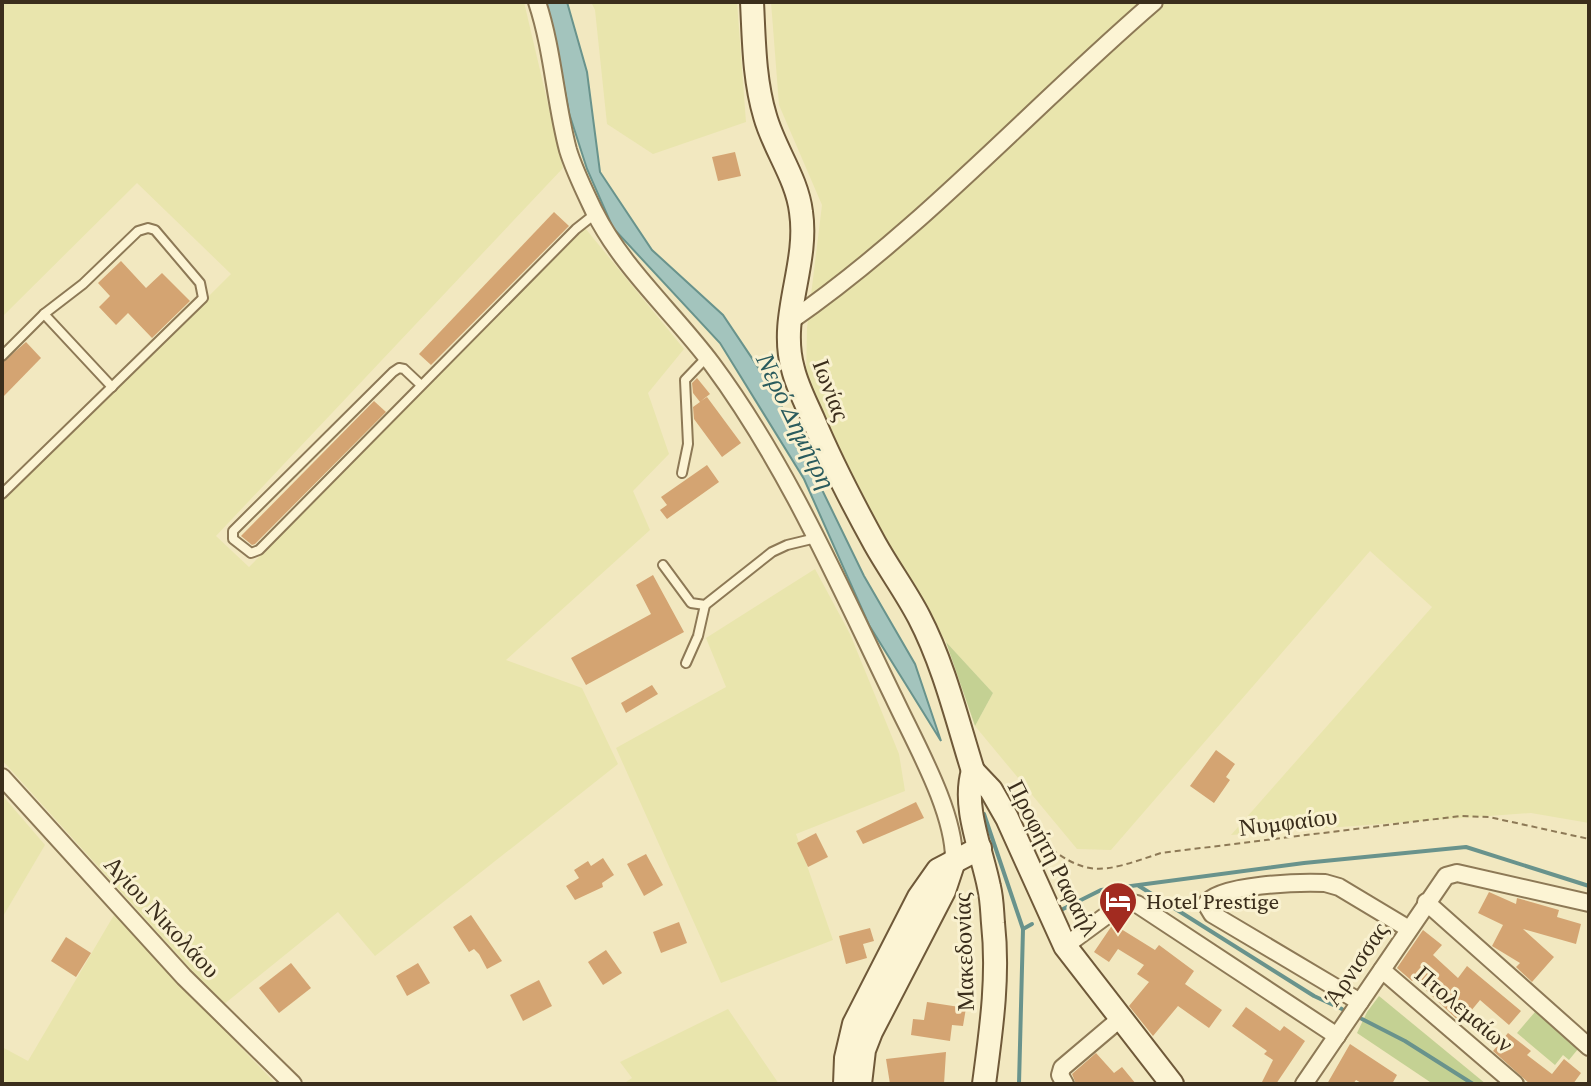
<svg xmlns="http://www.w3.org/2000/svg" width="1591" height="1086" viewBox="0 0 1591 1086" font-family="'Crimson Pro',serif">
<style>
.farmland{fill:#e9e5ad}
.green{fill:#c4d193}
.water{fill:#a3c4bd;stroke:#69938c;stroke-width:2}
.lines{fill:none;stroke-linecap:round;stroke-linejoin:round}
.stream{stroke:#69938c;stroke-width:4}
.building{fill:#d4a472}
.lane-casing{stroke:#8d7956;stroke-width:12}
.street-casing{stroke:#8d7956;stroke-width:20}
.secondary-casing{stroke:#6f5939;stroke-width:26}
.path{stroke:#8d7956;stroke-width:2;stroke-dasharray:6 4;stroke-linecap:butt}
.lane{stroke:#fcf4d4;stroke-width:8}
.street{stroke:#fcf4d4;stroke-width:16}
.secondary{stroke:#fcf4d4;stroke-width:22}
.labels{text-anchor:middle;stroke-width:6;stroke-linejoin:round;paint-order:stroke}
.street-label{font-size:24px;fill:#3b2e1c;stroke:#f9f1d0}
.poi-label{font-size:24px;fill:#3b2e1c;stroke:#f9f1d0;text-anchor:start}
.water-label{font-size:26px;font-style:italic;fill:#2a5b5d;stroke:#f9f1d0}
</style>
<rect width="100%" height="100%" fill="#f2e8c0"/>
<g class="farmland">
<polygon points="2,2 524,2 563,168 216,536 249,567 585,228 684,349 648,393 669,454 633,491 650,530 506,660 582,688 618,764 375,956 338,912 223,1005 2,760 2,502 231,274 137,183 2,317"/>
<polygon points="591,2 737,2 746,122 653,154 607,124 595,10"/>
<polygon points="771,2 1589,2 1589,823 1531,813 1231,835 1432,607 1370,551 1111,850 1077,849 975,726 993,693 946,642 868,513 806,377 807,328 822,205 779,105"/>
<polygon points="815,569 850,634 899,754 905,791 796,834 833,940 721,983 616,748 726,687 706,638"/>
<polygon points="2,795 45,845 2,918"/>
<polygon points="114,915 276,1084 2,1084 2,1047 28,1061"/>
<polygon points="728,1009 779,1084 623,1084 632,1078 620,1062"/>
</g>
<g class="green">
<polygon points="946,642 993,693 975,726"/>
<polygon points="1379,996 1486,1084 1433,1084 1357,1033 1367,1012"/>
<polygon points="1535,1012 1578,1049 1569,1060 1563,1055 1555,1065 1517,1033"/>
</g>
<polygon class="water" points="546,2 567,2 587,72 600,172 652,250 723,315 774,391 864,576 915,664 941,741 869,625 804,479 720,343 613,228 587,169 569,113 555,38"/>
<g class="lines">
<g class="stream">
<polyline points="984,814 1023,929 1019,1084"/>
<polyline points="1139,886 1314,996 1342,1009"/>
<polyline points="1057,912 1101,890 1304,863 1466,847 1589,886"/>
<polyline points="1023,929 1032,924"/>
<polyline points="1362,1019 1405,1041 1473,1084"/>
</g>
</g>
<g class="building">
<polygon points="735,152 741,176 718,181 712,157"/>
<polygon points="554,212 569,226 431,365 419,354"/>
<polygon points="121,261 146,288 162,273 190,301 152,338 128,313 116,325 99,307 110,296 98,283"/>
<polygon points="26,342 41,358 2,398 2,363"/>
<polygon points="697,378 710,394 701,401 707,397 741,443 722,457 694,419 693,407 700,402 693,393 692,383"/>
<polygon points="374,401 386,412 255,544 252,545 241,536"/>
<polygon points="707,465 719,482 667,519 660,510 667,505 661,497"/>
<polygon points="653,575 684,632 586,685 571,658 651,614 636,585"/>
<polygon points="652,685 658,694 626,713 621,703"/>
<polygon points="1216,750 1235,764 1226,777 1230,780 1214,803 1190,786"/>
<polygon points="916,802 924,818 863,844 856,831"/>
<polygon points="816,833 828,857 808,867 797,843"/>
<polygon points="646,854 663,885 644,896 627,864"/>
<polygon points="603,858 614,875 602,883 603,887 575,900 566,886 579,878 574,870 588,861 591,866"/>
<polygon points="1489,892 1516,904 1517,898 1559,910 1557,917 1581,924 1576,944 1523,929 1554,957 1532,982 1516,967 1520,963 1492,946 1503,925 1478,913"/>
<polygon points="471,915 502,961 487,969 479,954 474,949 469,952 453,927"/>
<polygon points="679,922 687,943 661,953 653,932"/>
<polygon points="1113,924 1155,950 1159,945 1194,971 1185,984 1222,1010 1209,1028 1178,1006 1153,1036 1129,1006 1149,982 1137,974 1144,965 1118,949 1109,962 1094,952"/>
<polygon points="870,928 874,941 863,944 867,958 846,964 839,936"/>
<polygon points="1423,930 1442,945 1433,955 1458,978 1467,966 1521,1011 1509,1025 1480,1000 1461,1023 1414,979 1412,981 1397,968"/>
<polygon points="66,937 91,953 76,977 51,961"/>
<polygon points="606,950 622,973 603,985 588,962"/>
<polygon points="291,963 311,988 279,1013 259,988"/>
<polygon points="418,963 430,983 407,996 396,976"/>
<polygon points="539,980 552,1006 523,1021 510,995"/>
<polygon points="927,1002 966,1008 963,1026 952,1025 950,1041 911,1035 913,1019 924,1020"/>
<polygon points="1246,1007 1280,1031 1284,1026 1305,1041 1276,1084 1261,1084 1273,1060 1264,1054 1267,1051 1232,1026"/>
<polygon points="1508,1033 1531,1051 1527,1055 1552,1074 1564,1059 1581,1073 1573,1084 1530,1084 1493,1051"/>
<polygon points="1350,1044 1397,1075 1392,1084 1363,1084 1356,1080 1353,1084 1327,1084"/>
<polygon points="946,1052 944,1084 890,1084 886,1059"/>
<polygon points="1096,1053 1114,1073 1122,1067 1136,1084 1076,1084 1072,1074"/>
</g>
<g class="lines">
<g class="lane-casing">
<g id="lane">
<polyline points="44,314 112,387"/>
<polyline points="2,356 44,314 83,284 138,231 148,228 155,230 200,283 203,298 2,494"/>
<polyline points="421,385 404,369 399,368 393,372 233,531 233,539 251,553 259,550 576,229 595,214"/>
<polyline points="682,473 688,444 685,380 706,358"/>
<polyline points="663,565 691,603 705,605 772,552 787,545 816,538"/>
<polyline points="686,663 698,636 705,605"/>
</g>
</g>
<g class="street-casing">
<g id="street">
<path d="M537,2C553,50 555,101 568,150C574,170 585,192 594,211C623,269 674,313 712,364C787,465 839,585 894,698C915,743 955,812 954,861"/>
<path d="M789,322C922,230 1032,107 1154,2"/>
<polyline points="2,777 184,977 293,1084"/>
<polyline points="1426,902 1589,1047"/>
<polyline points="1065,946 1118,907 1127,902 1137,904 1337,1036"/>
<polyline points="1382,970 1515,1084"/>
<path d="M1360,1002L1212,914L1206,904C1217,884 1302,882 1325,883L1339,887L1409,929"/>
<polyline points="1065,1084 1060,1075 1062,1068 1121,1018"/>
<polyline points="1304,1084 1446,876 1457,873 1589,903"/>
</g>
</g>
<g class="secondary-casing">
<g id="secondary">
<path d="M752,2C754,41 754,79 765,116C774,149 797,178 801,212C809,265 778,317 793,369C797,386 806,403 813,419C831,462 853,504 875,544C889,569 906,592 919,617C944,665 957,720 973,771"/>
<polyline points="973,771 991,790 1007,818 1065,946 1172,1084"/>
<path d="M973,771C962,807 982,851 989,887C992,899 992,911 993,923C999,977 991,1031 984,1084"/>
<polyline points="845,1084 846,1058 854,1024 919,897 938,870 980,848"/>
<polyline points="860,1084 864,1050 871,1032 944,891 954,861"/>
</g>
</g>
<path class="path" d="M1036,837C1088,880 1100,873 1161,853L1460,816L1489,817L1589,839"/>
<use href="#lane" class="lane"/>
<use href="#street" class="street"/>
<use href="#secondary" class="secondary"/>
</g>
<defs>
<g id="hotel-pin" transform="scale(2)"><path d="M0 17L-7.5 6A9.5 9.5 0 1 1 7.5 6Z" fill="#a22b20" stroke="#f9f1d0"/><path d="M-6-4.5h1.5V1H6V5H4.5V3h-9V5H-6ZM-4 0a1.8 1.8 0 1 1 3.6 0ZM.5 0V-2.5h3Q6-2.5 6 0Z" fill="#fff"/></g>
</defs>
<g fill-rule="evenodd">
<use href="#hotel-pin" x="1118" y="901"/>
</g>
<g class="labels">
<g class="street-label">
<text transform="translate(831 390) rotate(69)" y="8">Ιωνίας</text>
<text transform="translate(1288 822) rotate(-7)" y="8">Νυμφαίου</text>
<text transform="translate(1053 858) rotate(63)" y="8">Προφήτη Ραφαήλ</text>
<text transform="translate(162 917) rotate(47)" y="8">Αγίου Νικολάου</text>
<text transform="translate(964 952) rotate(-92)" y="8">Μακεδονίας</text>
<text transform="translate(1356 964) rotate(-56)" y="8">Άρνισσας</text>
<text transform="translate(1464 1009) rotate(40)" y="8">Πτολεμαίων</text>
</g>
<g class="poi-label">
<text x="1146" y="909">Hotel Prestige</text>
</g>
<g class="water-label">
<text transform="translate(796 421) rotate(64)" y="9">Νερό Δημήτρη</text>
</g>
</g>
<rect width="1591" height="1086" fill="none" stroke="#3b2e1c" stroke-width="8"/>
</svg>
